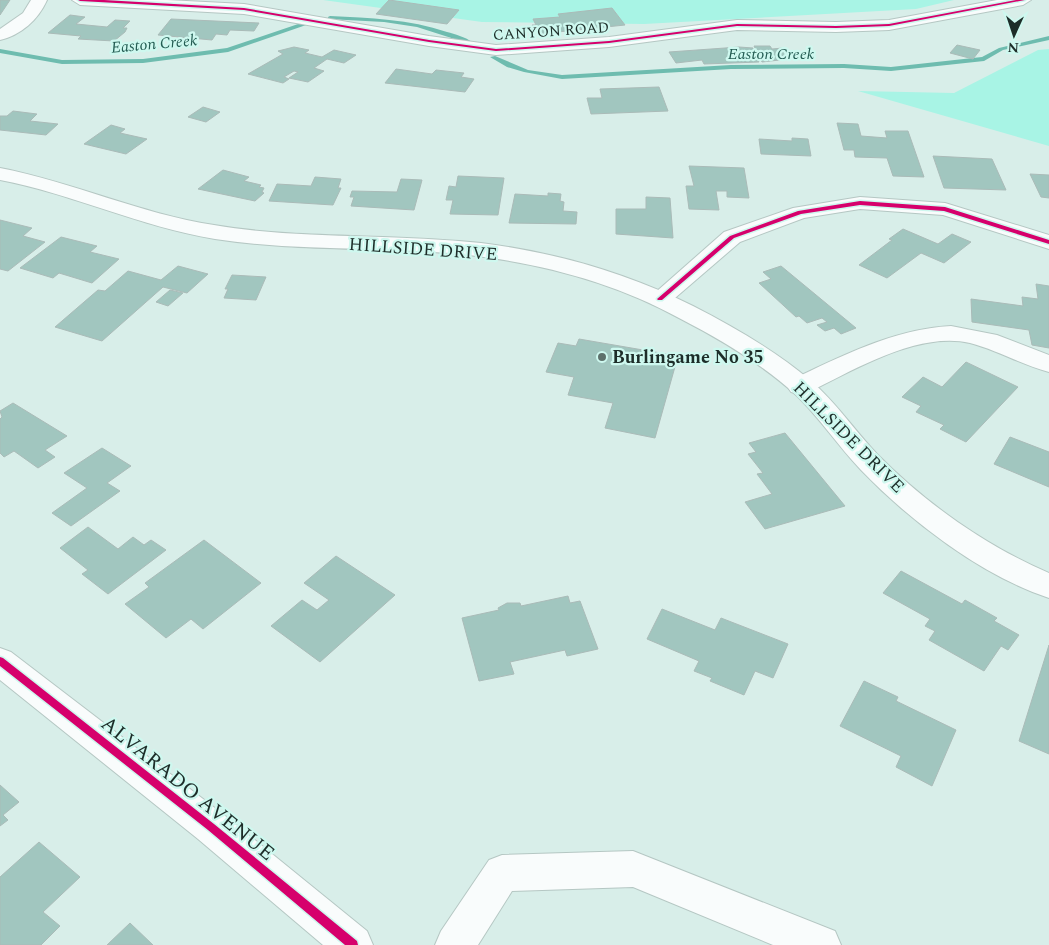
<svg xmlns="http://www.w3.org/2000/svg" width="1049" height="945" viewBox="0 0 1049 945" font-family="Spectral,serif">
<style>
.green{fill:#a8f4e5}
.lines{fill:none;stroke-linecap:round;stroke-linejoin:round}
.stream{fill:#6ebcaf;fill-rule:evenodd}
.building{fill:#a1c6bf;stroke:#aabbb8}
.street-casing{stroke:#b5c7c3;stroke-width:2}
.secondary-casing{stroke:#b5c7c3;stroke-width:2}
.street{fill:#f9fcfc;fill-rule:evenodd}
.secondary{fill:#f9fcfc;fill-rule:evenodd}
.cycleway-casing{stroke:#cef8ef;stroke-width:3}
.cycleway{fill:#d6006c;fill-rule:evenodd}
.poi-dot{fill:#5e716c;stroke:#cef8ef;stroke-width:2}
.labels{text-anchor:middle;stroke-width:4.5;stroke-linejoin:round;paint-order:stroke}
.far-street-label{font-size:15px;fill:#1d2d29;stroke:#cef8ef}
.far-water-label{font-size:16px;font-style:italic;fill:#235c52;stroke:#cef8ef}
.street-label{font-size:18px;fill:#1d2d29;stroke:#cef8ef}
.poi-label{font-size:18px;font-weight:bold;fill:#1d2d29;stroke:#cef8ef;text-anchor:start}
.near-street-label{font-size:21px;fill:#1d2d29;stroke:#cef8ef}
</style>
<rect width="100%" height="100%" fill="#d8eee9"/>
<g class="green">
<polygon points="323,0 954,0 916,9 644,24 482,22"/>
<polygon points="1049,49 1049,146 858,91 954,93 1038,50"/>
</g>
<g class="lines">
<g class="stream">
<path d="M330,16C370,18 409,19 447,32C455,34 465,37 472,42L467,43L417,27L384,22L328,19V17Z"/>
<polygon points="307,21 310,23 309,24 228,52 143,63 62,64 0,53 0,49 62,60 143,59 227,48"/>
<polygon points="1049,36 1049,40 1003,50 984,61 891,71 844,68 731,69 562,79 524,72 507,67 490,57 495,56 528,70 562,75 731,65 844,64 891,67 982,57 999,48"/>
</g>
</g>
<g class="building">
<polygon points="0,0 10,0 0,15"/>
<polygon points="389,0 459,10 447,24 376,14"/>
<polygon points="612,8 625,25 538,34 532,25 536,25 533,19 560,17 558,14"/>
<polygon points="70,15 85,17 76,24 107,27 115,20 130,21 123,28 127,28 125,32 114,41 78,39 81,36 48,33"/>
<polygon points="171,19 259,23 254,31 230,30 227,35 216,34 212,40 158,35"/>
<polygon points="957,45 980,50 973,59 950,53"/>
<polygon points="754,46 770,46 772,49 783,48 788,59 762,62"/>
<polygon points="294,47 309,50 305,53 322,57 334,50 356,55 344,63 327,59 314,68 324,71 308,82 289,78 298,72 294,71 284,77 289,79 283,83 248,74 283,54 278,51"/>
<polygon points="739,47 753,48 759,62 704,64 702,60 676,63 669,52"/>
<polygon points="396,69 432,74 436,70 464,73 461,77 474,79 465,92 385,83"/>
<polygon points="659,87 668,111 591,114 587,98 602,98 600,89"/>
<polygon points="203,107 220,112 206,122 188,117"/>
<polygon points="13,111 37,114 30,121 58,124 46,135 0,130 0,116 7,116"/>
<polygon points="837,123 858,124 861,136 887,138 885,131 908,131 924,177 893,176 887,158 855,157 854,150 844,150"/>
<polygon points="111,125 125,129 120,133 147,139 126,154 84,144"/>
<polygon points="792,138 808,139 811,156 761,154 759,139 792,141"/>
<polygon points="933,156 992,159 1006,190 944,188"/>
<polygon points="689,166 744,168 749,198 727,197 727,191 716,191 719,210 689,209 686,186 694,186"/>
<polygon points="223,170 249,177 244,181 261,185 259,187 264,188 262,192 264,193 255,201 198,189"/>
<polygon points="1030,174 1049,175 1049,198 1041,197"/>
<polygon points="458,176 504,178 498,215 450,214 453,200 446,200 449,186 456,187"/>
<polygon points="315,177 341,179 338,188 341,188 333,205 269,201 277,184 311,186"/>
<polygon points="401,179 422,180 414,210 351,206 354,197 350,197 352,191 397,192"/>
<polygon points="548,193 561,194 560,201 564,202 563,211 577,212 576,224 509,223 515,194 548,196"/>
<polygon points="646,197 670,198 673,238 616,234 616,209 646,209"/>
<polygon points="0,220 32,228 23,236 45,242 8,271 0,269"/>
<polygon points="903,229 938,244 952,234 971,242 944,263 921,253 887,278 859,265 892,240 889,239"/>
<polygon points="61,237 97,246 90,252 119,259 92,283 59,273 53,278 20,268"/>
<polygon points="178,266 208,274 187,293 163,287 102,341 55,327 98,290 105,291 128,271 161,280"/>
<polygon points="781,266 856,328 841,334 834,328 825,331 817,325 827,322 822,318 807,323 799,316 796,317 759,283 771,279 763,272"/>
<polygon points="232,275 266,277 256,300 224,298 228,289 225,289"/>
<polygon points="1036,284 1049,286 1049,348 1032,345 1029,330 972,322 971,299 1023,306 1022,297 1038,299"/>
<polygon points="170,290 183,293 168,306 156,302"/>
<polygon points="579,339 678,356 655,438 605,428 613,403 568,395 574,377 546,372 558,343 576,346"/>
<polygon points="966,362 1018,387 966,442 940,429 944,425 916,412 921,406 902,397 923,377 942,387"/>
<polygon points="13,403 67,436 45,450 55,457 38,468 14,451 4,457 0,453 0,419 2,417 0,411"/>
<polygon points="785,433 845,506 765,529 745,502 772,494 757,474 763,473 748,454 756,452 749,443"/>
<polygon points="1010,437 1049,452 1049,487 994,464"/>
<polygon points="102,448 131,466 107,483 120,491 71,526 52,513 87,488 64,473"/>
<polygon points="88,527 118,549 133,537 144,545 151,540 166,550 108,594 82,574 88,570 60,548"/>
<polygon points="204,540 261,583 203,629 191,619 166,638 125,604 149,587 145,583"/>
<polygon points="336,556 395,595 320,662 271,626 302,600 317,610 329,600 304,583"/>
<polygon points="901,571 962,604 965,600 997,618 994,621 1019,635 1008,650 1001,646 984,671 929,640 935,631 925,626 930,619 883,593"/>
<polygon points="568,596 570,603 580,601 598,649 567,656 565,650 510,662 514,674 479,681 462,618 499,610 498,608 507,603 520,603 521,606"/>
<polygon points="662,609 715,630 721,618 788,644 773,678 755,671 744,695 710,681 712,678 694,671 699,661 647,639"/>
<polygon points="1049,645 1049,754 1019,741"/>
<polygon points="864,681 898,697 896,701 956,730 932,786 896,767 901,756 840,726"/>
<polygon points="0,785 19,802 3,815 8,820 0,826"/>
<polygon points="39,842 80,877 43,912 60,926 41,945 0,945 0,877"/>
<polygon points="130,923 153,945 107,945"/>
</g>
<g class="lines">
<g class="street-casing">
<g id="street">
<path d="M31,0H47C38,20 21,35 0,40V29L23,13Z"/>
<polygon points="72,0 167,0 244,4 429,36 496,45 609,37 737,20 836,22 889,20 997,0 1031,0 1023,5 889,30 836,32 737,30 609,47 496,55 429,46 244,14 80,5"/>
<polygon points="860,197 945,203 1049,235 1049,249 943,215 860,209 804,218 740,242 668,304 660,306 652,304 648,299 724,232 793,208"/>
<path d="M951,326L997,335L1049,355V372C1022,365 997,350 970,343C918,331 854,370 809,392L800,394L791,392L787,386L791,380C842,356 894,329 951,326Z"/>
<polygon points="0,648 11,652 224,815 367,931 373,945 323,945 198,839 0,680"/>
<polygon points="633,851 835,931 841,945 773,945 633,887 512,891 478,945 435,945 441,931 489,860 502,855"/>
</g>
</g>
<g class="secondary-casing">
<path id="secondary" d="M0,168C73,182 141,214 214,225C302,240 392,233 481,243C554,252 627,273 693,306C734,327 776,351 811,381C836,402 854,430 877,454C925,503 986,546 1049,573V598C982,576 910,521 861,470C838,446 820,418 796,395C762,364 720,339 679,318C619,285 551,266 484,257C395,245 304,253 215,239C141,227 73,194 0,180Z"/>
</g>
<use href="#street" class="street"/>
<use href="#secondary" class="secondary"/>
<g class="cycleway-casing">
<g id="cycleway">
<polygon points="78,0 104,0 244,8 429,40 496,49 609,41 737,24 836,26 889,24 1016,0 1025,0 889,26 836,28 737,26 609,43 496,51 429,42 244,10 80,1"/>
<polygon points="860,201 945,207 1049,240 1049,244 944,211 860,205 801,214 734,238 662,300 658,300 657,299 730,236 798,211"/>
<polygon points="0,657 3,658 214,824 357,941 358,945 345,945 208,830 0,666"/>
</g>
</g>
<use href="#cycleway" class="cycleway"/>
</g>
<circle class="poi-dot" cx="602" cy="357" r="5"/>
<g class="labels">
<g class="far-street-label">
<text transform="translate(551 31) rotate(-4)" y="5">CANYON ROAD</text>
</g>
<g class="far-water-label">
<text transform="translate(154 43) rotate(-5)" y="6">Easton Creek</text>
<text x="771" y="59">Easton Creek</text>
</g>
<g class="street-label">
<text transform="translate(423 249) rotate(4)" y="6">HILLSIDE DRIVE</text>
<text transform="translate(849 437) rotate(45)" y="6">HILLSIDE DRIVE</text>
</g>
<g class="poi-label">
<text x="612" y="363">Burlingame No 35</text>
</g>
<g class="near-street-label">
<text transform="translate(188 788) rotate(39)" y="7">ALVARADO AVENUE</text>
</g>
</g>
<g transform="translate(1014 35) rotate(183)" stroke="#cef8ef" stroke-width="4" paint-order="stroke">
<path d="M0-4L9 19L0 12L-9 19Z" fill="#1d2d29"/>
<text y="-8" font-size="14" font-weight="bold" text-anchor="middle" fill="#1d2d29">N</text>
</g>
</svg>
